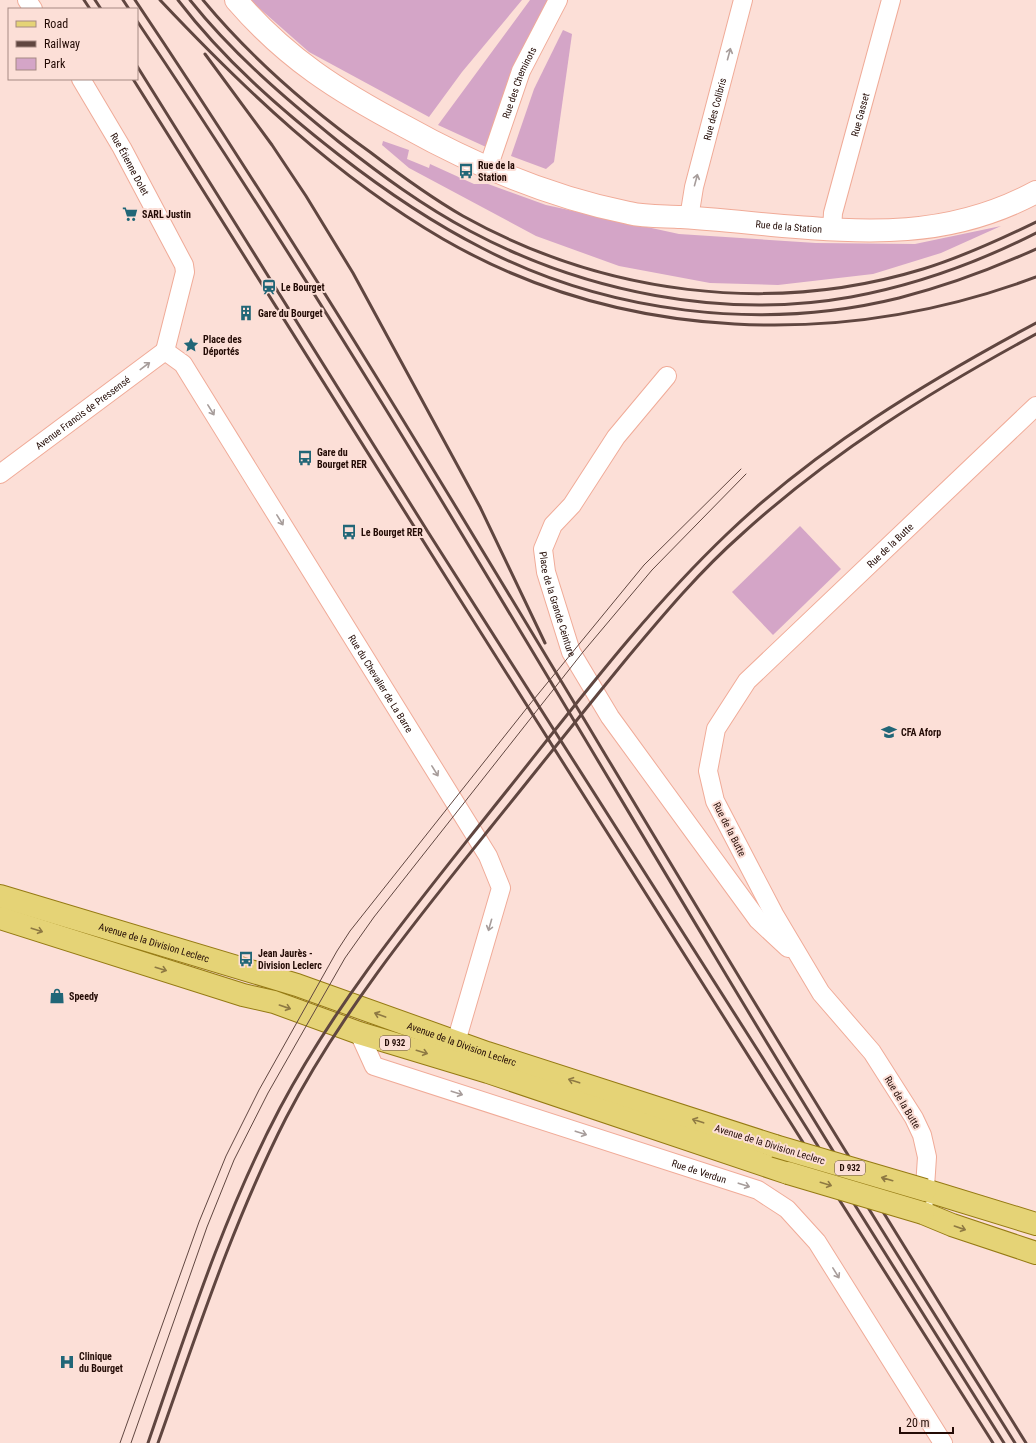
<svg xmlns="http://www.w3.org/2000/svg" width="1036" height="1443" viewBox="0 0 1036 1443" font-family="'Roboto Condensed',sans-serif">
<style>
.green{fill:#d4a5c7}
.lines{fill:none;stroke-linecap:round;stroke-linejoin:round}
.minor-casing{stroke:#f0ab98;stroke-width:20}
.tertiary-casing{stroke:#f0ab98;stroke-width:24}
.primary-casing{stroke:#957a13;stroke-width:24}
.minor{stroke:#fff;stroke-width:18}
.tertiary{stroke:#fff;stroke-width:22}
.primary{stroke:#e5d376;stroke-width:22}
.tram{stroke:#604640;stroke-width:1}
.rail{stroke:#604640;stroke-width:3}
.primary-bridge-casing{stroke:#957a13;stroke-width:24;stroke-linecap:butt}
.primary-bridge{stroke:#e5d376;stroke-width:22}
.oneway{stroke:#a79d9b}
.oneway2{stroke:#8e7943}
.labels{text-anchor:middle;stroke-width:4;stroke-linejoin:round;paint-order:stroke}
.shield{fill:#fcdfd7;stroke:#644b44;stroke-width:1}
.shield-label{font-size:9px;font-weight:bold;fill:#230b05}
.street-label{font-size:10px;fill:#230b05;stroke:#fcdfd7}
.poi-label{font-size:10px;font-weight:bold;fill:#230b05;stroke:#fcdfd7;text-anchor:start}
</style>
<rect width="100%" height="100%" fill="#fcdfd7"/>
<g class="green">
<polygon points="250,0 522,0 462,72 429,117 309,52"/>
<polygon points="530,0 551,0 513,73 486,147 438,125"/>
<polygon points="563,30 572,34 554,162 546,169 511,156 534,89"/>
<polygon points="383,141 409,150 407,159 429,168 430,164 474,184 488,184 546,205 679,234 816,243 915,244 1001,226 941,253 873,274 778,285 710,283 619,266 536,236 409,168 382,145"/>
<polygon points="800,526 841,569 773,635 732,592"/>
</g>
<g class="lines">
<g class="minor-casing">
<g id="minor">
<polyline points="27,0 33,9"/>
<path id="s1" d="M81,79L122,148L184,265L185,272L165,351"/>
<path id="s2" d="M488,168L521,71L558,0"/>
<path id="s3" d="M689,218L694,187L743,0"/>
<path id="s4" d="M832,230L833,213L891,0"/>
<path id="s5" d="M165,351L183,364L191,377L488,856L501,888L456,1042"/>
<path id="s6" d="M667,376L616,437L572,505L553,525L543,549L546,572L571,652L610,717L758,920L788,948"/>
<path id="s7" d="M0,474L165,351"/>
<path id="s8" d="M359,1033L374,1066L758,1190L787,1209L817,1242L943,1443"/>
<path id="s9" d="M924,1202L927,1157L922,1135L914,1118L872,1052L821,993L774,914L715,801L708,771L716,729L747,681L1036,406"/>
</g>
</g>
<g class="tertiary-casing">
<g id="tertiary">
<path id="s10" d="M236,0C287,59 338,91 406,127C476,166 550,197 629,213C645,217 664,216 681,217C711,219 742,222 772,225C867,233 949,239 1036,192"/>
</g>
</g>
<g class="primary-casing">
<g id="primary">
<path id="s11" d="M0,896L297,985L487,1053L775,1146"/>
<polyline points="0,918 243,995 274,1002 359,1033 488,1072 788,1173"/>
<polyline points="925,1190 1036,1224"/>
<polyline points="923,1213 952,1225 1036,1253"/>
</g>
</g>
<use href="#minor" class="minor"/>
<use href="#tertiary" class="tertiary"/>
<use href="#primary" class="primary"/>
<g class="tram">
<polyline points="120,1443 199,1222 226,1156 259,1090 337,951 350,931 530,704 644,565 741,469"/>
<polyline points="131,1443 207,1227 234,1160 268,1093 321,1000 345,958 374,917 583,652 652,570 746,474"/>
</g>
<g class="rail">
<polyline points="84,0 90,9"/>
<polyline points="95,0 101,9"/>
<polyline points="123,0 129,9"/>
<path d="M135,0C341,307 527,626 718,942C819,1110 923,1276 1026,1443"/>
<path d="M160,0C245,90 335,176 443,239C623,343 843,349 1036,277"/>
<path d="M178,0C223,59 280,109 339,155C384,190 431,222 482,248C607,313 761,332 899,298C946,286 992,269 1036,249"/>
<path d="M190,0C233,54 286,99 339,142C381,175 423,206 470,231C584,292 723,320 851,297C916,285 977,263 1036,233"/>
<path d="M203,0C251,58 309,108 370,152C400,175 430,197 463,216C603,294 769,316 923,269C962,257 999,240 1036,222"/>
<path d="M137,21C339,321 521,633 707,943C807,1111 911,1277 1015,1443"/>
<polyline points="205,54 272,145 306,196 353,273 480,507 545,643"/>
<polyline points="137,66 428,532 764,1060 1004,1443"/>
<polyline points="133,79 459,598 993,1443"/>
<path d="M148,1443C187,1330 224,1214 280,1108C338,999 417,904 493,808C568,715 640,617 727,534C818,447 926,382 1036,323"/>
<path d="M158,1443C197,1333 233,1222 286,1118C341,1012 417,919 491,827C537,770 582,713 628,657C664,614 700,571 742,534C831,453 931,391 1036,334"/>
</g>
<g class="primary-bridge-casing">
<g id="primary-bridge">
<polyline points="775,1146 925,1190"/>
<polyline points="788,1173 923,1213"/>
</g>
</g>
<use href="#primary-bridge" class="primary-bridge"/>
</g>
<defs><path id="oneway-shaft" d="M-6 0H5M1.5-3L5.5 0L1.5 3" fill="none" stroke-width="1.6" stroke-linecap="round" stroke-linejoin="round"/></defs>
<g class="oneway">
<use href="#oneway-shaft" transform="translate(729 54) rotate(-75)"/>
<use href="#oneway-shaft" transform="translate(696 180) rotate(-75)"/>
<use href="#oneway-shaft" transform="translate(145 366) rotate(-37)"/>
<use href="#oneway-shaft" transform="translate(211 410) rotate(58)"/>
<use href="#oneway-shaft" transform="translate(280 520) rotate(58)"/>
<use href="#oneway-shaft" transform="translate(435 771) rotate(58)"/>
<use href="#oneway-shaft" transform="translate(490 925) rotate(106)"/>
<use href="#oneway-shaft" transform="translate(457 1093) rotate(18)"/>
<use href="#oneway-shaft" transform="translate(581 1133) rotate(18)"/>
<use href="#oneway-shaft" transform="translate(744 1185) rotate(18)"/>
<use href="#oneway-shaft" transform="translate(836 1273) rotate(58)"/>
</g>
<g class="oneway2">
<use href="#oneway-shaft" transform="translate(37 930) rotate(18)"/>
<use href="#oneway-shaft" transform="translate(161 969) rotate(17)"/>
<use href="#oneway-shaft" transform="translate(285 1007) rotate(19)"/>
<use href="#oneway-shaft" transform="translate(380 1015) rotate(-160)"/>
<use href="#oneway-shaft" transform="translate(422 1052) rotate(17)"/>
<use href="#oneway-shaft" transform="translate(574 1081) rotate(-162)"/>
<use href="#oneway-shaft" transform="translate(698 1121) rotate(-162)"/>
<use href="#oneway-shaft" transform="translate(887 1179) rotate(-164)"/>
<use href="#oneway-shaft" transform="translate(826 1184) rotate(17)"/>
<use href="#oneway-shaft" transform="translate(960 1228) rotate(19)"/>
</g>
<defs>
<g id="bus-bare" transform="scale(1.2)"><path d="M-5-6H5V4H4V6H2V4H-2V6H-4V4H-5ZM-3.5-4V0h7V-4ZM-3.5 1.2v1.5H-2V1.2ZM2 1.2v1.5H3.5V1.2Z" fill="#216677" stroke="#fcdfd7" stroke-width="2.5" paint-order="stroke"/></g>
<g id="supermarket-bare" transform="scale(1.2)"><path d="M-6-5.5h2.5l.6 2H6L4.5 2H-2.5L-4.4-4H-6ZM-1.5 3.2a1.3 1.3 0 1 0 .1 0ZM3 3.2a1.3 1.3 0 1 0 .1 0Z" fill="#216677" stroke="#fcdfd7" stroke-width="2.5" paint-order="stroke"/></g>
<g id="station-bare" transform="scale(1.2)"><path d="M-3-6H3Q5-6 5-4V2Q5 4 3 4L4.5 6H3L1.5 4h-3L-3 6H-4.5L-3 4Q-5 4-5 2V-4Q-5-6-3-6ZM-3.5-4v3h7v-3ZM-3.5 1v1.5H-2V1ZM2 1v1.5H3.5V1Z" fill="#216677" stroke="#fcdfd7" stroke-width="2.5" paint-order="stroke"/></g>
<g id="building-bare" transform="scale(1.2)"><path d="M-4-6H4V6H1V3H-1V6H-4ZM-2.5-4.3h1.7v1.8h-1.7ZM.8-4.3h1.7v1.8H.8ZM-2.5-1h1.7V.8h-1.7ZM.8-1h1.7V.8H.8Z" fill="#216677" stroke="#fcdfd7" stroke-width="2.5" paint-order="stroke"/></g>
<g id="sight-bare" transform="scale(1.2)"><path d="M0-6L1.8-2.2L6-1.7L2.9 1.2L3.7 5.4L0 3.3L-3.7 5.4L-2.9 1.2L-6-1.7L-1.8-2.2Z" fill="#216677" stroke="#fcdfd7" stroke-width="2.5" paint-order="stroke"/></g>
<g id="university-bare" transform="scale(1.2)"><path d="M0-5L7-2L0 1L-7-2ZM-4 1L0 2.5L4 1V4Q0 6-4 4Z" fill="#216677" stroke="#fcdfd7" stroke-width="2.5" paint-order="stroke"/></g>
<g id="shop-bare" transform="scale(1.2)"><path d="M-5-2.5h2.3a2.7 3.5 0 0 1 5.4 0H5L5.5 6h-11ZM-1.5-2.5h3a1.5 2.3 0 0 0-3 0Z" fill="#216677" stroke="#fcdfd7" stroke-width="2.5" paint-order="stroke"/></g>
<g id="hospital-bare" transform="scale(1.2)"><path d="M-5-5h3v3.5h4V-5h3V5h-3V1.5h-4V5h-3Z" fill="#216677" stroke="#fcdfd7" stroke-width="2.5" paint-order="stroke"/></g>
</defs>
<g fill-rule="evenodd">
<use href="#bus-bare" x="466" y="171"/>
<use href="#supermarket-bare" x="130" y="214"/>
<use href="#station-bare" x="269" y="287"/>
<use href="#building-bare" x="246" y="313"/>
<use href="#sight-bare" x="191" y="345"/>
<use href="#bus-bare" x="305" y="458"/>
<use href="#bus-bare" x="349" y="532"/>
<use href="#university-bare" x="889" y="732"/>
<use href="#bus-bare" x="246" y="959"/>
<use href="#shop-bare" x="57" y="996"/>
<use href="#hospital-bare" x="67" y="1362"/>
</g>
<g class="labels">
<g class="shield">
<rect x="380" y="1036" width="30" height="14" rx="3"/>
<rect x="835" y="1161" width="30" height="14" rx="3"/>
</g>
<g class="shield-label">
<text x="395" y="1046">D 932</text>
<text x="850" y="1171">D 932</text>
</g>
<g class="street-label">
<text dy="4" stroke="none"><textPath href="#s2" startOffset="91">Rue des Cheminots</textPath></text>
<text dy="4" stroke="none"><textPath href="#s3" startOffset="112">Rue des Colibris</textPath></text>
<text dy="4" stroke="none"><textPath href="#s4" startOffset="119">Rue Gasset</textPath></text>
<text dy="4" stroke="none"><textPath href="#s1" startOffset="98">Rue Étienne Dolet</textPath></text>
<text dy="4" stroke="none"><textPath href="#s10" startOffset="614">Rue de la Station</textPath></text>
<text dy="4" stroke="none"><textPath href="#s7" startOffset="103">Avenue Francis de Pressensé</textPath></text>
<text dy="4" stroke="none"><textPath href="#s9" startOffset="790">Rue de la Butte</textPath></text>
<text dy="4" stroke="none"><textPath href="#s6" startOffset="271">Place de la Grande Ceinture</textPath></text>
<text dy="4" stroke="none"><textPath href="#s5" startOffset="398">Rue du Chevalier de La Barre</textPath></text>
<text transform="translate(730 829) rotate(63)" y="4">Rue de la Butte</text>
<text dy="4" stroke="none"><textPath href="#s11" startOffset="161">Avenue de la Division Leclerc</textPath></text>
<text dy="4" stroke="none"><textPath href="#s11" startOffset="485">Avenue de la Division Leclerc</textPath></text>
<text transform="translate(903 1102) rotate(59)" y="4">Rue de la Butte</text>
<text transform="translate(770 1144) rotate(17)" y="4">Avenue de la Division Leclerc</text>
<text dy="4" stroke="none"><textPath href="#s8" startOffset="378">Rue de Verdun</textPath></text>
</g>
<g class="poi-label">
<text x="478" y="169">Rue de la<tspan x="478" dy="12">Station</tspan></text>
<text x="142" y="218">SARL Justin</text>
<text x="281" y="291">Le Bourget</text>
<text x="258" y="317">Gare du Bourget</text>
<text x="203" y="343">Place des<tspan x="203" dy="12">Déportés</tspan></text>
<text x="317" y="456">Gare du<tspan x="317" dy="12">Bourget RER</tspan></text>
<text x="361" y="536">Le Bourget RER</text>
<text x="901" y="736">CFA Aforp</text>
<text x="258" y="957">Jean Jaurès -<tspan x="258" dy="12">Division Leclerc</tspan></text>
<text x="69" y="1000">Speedy</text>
<text x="79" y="1360">Clinique<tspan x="79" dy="12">du Bourget</tspan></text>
</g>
</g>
<rect x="8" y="8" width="130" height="72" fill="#fcdfd7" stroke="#a58a83"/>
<rect x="16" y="21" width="20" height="6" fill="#e5d376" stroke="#a58a83"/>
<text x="44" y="28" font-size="12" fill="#230b05">Road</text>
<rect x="16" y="41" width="20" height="6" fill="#604640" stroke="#a58a83"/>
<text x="44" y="48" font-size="12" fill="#230b05">Railway</text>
<rect x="16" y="58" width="20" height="12" fill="#d4a5c7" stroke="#a58a83"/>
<text x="44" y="68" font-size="12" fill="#230b05">Park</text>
<path d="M900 1427v6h53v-6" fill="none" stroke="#230b05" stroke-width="2"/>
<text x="906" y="1427" font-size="12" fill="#230b05" stroke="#fcdfd7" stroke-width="3" paint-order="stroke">20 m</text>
</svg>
